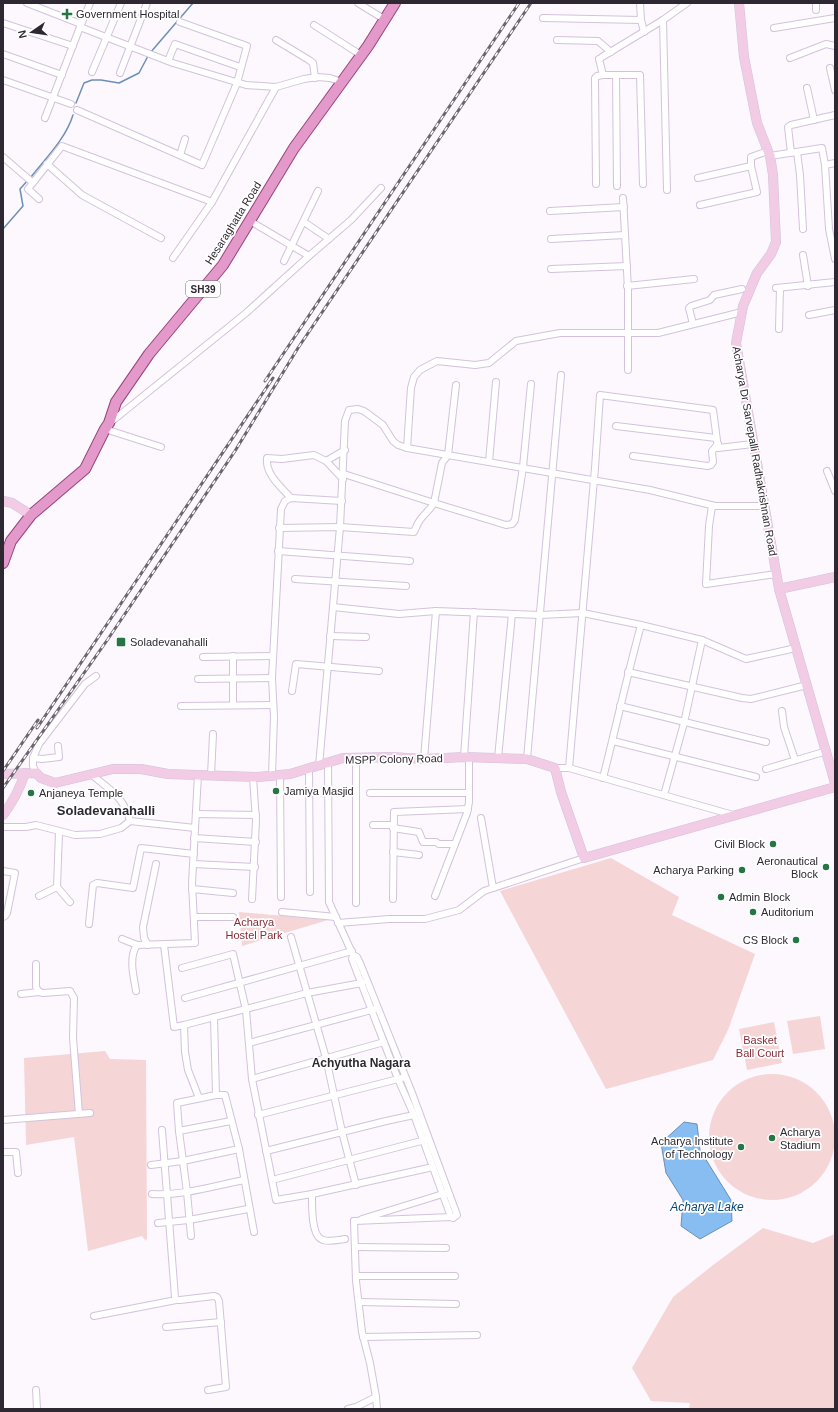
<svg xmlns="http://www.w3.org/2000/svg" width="838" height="1412" viewBox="0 0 838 1412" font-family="Arial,sans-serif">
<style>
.green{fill:#f5d5d6}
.water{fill:#87bdf1;stroke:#6c90b8}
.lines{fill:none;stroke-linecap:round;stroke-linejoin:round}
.stream{stroke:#6c90b8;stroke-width:1.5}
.street-casing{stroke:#d3c2de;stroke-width:8}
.secondary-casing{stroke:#d3c2de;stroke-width:10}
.primary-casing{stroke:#98457d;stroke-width:12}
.street{stroke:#fff;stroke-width:6}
.secondary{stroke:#f1cce4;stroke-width:9}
.primary{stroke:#e399c9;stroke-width:10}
.rail-casing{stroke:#6b656e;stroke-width:3}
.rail{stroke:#fff;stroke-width:1.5;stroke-dasharray:4.5;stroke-linecap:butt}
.poi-dot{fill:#277544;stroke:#fff;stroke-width:1.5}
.labels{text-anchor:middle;stroke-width:3.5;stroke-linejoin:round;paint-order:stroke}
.shield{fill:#fff;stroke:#6d6870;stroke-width:1}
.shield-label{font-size:10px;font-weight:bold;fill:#2e2832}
.poi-label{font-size:11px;fill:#2e2832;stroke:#fff;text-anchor:start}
.street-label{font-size:11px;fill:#2e2832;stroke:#fff}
.park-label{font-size:11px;fill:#862c39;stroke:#fff}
.neighbourhood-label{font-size:12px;font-weight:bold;fill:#2e2832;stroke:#fff}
.water-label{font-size:12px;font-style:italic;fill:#064574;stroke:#fff}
.quarter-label{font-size:13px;font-weight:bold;fill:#2e2832;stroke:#fff}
</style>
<rect width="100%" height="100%" fill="#fcf8fe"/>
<g class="green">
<polygon points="611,858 679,897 672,915 755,954 728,1030 713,1060 606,1089 500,891"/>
<polygon points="239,912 328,920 242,946"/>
<polygon points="820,1016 825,1049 793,1054 787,1021"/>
<polygon points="774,1022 782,1063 747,1070 739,1029"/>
<polygon points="105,1051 110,1059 146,1060 147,1238 146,1241 142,1236 88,1251 74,1137 26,1145 24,1058"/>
<circle cx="772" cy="1137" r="63"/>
<polygon points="763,1228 813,1243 835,1234 835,1409 689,1409 690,1403 651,1401 632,1368 673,1297 713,1265"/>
</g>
<polygon class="water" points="684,1122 697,1124 700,1150 731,1200 732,1221 700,1239 681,1226 683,1200 666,1173 661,1143"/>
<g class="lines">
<g class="stream">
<polyline points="150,53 193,3"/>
<polyline points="76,103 84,83 92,80 101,80 119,83 139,73 148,56"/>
<path d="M31,177C46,158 66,138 73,115"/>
<polyline points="3,229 23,206 20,189 28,180"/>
</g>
<g class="street-casing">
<g id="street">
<polyline points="27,3 81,24"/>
<polyline points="358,3 384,19"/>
<polyline points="640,3 641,20"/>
<polyline points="816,3 816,10"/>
<polyline points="543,18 641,20 644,32"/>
<polyline points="663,20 667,190"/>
<polyline points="3,23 73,46"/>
<polyline points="314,25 361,55"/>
<polyline points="80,27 90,3"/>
<polyline points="774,28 835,18"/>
<polyline points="276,40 309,60 313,63 315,78"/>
<polyline points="557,40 598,41 611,52"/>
<polyline points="3,54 62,75"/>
<polyline points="602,57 663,20 687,3"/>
<polyline points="790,58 826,44 835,46"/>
<polyline points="168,61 175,44 240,67"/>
<polyline points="830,68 835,90"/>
<polyline points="92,72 121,3"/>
<polyline points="120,73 147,3"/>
<polyline points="603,75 640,75 643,184"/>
<polyline points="616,75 617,186"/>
<polyline points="3,80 71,104"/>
<polyline points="807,88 814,120"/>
<polyline points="77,110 202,165 237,83 247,46 180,22"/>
<polyline points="45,118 80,27 173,63 246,85 276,87 304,79 317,77 330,78 342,82"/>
<polyline points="797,152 800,175 803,229"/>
<polyline points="791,153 788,127 791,125 835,115"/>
<polyline points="180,155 185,139"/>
<polyline points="770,156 822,148 825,165 829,229 835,259"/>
<polyline points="3,157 32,182"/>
<polyline points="47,164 82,195 161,238"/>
<polyline points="825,165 835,163"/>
<polyline points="698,178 751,166"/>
<polyline points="596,184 595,78 597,76 603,75 599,59"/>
<polyline points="623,198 628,289 628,370"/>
<polyline points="39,199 28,189 62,146 212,202"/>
<polyline points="700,205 757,192 751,166 751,157 768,151"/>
<polyline points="550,211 624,207"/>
<polyline points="250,221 309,256"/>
<polyline points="304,222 329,239"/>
<polyline points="551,239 625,235"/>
<polyline points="803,255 808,286"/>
<polyline points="173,258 212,202 276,87"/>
<polyline points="284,261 318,191"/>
<polyline points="551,269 627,266"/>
<polyline points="627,286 694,279"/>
<polyline points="776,288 835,282"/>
<polyline points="742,312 658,333 560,333 516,341 489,363 475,365 437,361 420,370 414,377 411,388 407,448 650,490 715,506 764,506"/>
<polyline points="809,315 835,310"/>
<polyline points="693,324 689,308 691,306 710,300 714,295 742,289"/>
<polyline points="779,329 780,288"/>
<polyline points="111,422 246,313 309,256 351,220 381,188"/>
<polyline points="616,426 716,438"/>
<polyline points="105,429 161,447"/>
<polyline points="633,456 708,466 711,465 713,462 712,451 718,444"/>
<polyline points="326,461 343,479"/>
<polyline points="489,462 496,382"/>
<polyline points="827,471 835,491"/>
<polyline points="344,474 434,503 442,463 448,455 456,385"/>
<path d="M291,498C281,487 265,474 267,458L282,459L314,455L326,461L345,450"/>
<polyline points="712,506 709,526 706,584 776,574"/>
<path d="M279,528L340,527L414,532C416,528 417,524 420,520C424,514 430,510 434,503L506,525L512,524L515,520L523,467L531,384"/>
<polyline points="278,551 410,561"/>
<polyline points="295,579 406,586"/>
<polyline points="333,607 399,614 436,611 540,615 583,613 641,625 702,640 746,659 796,648"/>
<polyline points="330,636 366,637"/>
<polyline points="203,657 273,656"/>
<polyline points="628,672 742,698 751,699 807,685"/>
<polyline points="198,679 272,678"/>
<polyline points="292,691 296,664 379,671"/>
<polyline points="233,704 233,656"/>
<polyline points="181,706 273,705"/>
<polyline points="620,706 766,742"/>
<polyline points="782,711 784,727 795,760"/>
<polyline points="613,741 756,777"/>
<polyline points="464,757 474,612"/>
<polyline points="33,758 42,759 59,757 58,746"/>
<polyline points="498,758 512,614"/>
<polyline points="424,759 436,611"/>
<polyline points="527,759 561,375"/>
<polyline points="328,763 329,902 353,955 357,957 360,963 412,1093 457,1215 453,1218 451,1217 354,1221"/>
<polyline points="319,766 340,527 345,421 349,410 358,409 364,411 383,425 393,441 398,445 407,448"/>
<polyline points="309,768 310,892"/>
<polyline points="555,768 569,768 733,815"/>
<polyline points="569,768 595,468 600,395 713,410 718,448 753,444"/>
<polyline points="766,769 827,751"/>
<polyline points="36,773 33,766 33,758 39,744 85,684 96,676"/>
<path d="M92,775C110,790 124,797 130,821"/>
<polyline points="211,775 213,734"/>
<polyline points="272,775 274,717 272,678 281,509 285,501 291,498 342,501"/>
<polyline points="280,775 281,897"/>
<path d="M603,778C616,727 627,676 641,625"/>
<polyline points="370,793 469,793"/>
<polyline points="664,795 684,723 702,640"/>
<polyline points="196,814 256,815"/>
<polyline points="481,818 493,888"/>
<polyline points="373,825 393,825"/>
<polyline points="3,827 26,827 36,825 75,835 100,834 121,828 130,821 195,828"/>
<polyline points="393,828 419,832 423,842 436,842 439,844 455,844"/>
<polyline points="194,838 256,842"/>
<polyline points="393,852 419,855"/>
<polyline points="193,864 255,867"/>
<polyline points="3,871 15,873 7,913 5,916 3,917"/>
<polyline points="57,887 70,902"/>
<polyline points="192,889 233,893"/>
<polyline points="39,896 57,887 59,832"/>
<polyline points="435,896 467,813 469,802 469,757"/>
<polyline points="252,899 256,821 253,777"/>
<polyline points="393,899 394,812 468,809"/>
<polyline points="356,903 356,758"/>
<polyline points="282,912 336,917"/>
<polyline points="194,917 233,917"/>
<polyline points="338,923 389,919 425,919 459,910 484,891 584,858"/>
<polyline points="89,924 93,885 97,883 133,888 141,848 194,854"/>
<polyline points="291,937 326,1058 342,1132 356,1185"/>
<polyline points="122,939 137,945 195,943 192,883 198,775"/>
<polyline points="148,945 144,938 143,927 156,864"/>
<polyline points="164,945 174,1027 184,1025 185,1052 188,1070 199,1098"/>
<polyline points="353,955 352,959 398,1079 414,1115 451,1217"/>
<polyline points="36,964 36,987 39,992 43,993 70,991 74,998 73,1038 79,1114"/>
<polyline points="182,968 233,954 246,1010 252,1079 276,1200 312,1194 433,1167"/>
<path d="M136,991C134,977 128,958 137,945"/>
<polyline points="21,994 39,992"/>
<polyline points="185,998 352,951"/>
<polyline points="214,1017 216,1095 225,1095 239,1149 254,1232"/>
<polyline points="184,1025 307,993 362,983"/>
<polyline points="249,1043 375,1009"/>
<polyline points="252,1079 384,1042"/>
<polyline points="258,1115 402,1078"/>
<polyline points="3,1120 90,1113"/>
<polyline points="162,1130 175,1297 176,1300 180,1300 214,1296 217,1297 219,1301 226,1387 208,1390"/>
<polyline points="179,1131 231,1121"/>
<polyline points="266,1151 386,1121 414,1115"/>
<polyline points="3,1152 16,1152 18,1173"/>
<polyline points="151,1165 183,1161 239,1149"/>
<polyline points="272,1180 425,1140"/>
<path d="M152,1194C183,1196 213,1186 244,1180"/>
<path d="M312,1194C312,1205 311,1237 323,1240C330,1242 338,1240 345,1239"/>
<polyline points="362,1219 446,1193"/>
<polyline points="158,1223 189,1220 248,1209"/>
<polyline points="191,1236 187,1192 179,1131 177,1103 216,1095"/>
<polyline points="355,1247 446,1248"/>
<polyline points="356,1276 455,1276"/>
<polyline points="359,1302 456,1304"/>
<polyline points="94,1316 176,1300"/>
<polyline points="166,1327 221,1322"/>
<polyline points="363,1337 477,1335"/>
<polyline points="36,1390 37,1409"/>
<polyline points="376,1397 377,1409"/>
<polyline points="348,1409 356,1407 376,1397 370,1363 362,1332 356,1281 354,1221"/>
</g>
</g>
<g class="secondary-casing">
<g id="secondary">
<polyline points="739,3 744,57 757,123 770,156 773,175 776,242 771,254 757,273 743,306 736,343 779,589 835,783"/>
<polyline points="3,501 12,503 31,515"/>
<polyline points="779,589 835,577"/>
<polyline points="3,774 36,773 41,778 55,783 113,769 141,769 168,774 258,777 290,774 343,758 391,757 424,759 464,757 527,759 555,768 561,792 584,858 835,787"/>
<path d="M3,815C13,802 20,788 25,773"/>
</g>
</g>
<g class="primary-casing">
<polyline id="primary" points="3,563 11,541 31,515 85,469 105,429 109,423 116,402 149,354 223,265 294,148 368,46 395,3"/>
</g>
<use href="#street" class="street"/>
<use href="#secondary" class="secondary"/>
<use href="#primary" class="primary"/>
<g class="rail-casing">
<g id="rail">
<polyline points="265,381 519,3"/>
<polyline points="37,728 273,378"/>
<polyline points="3,771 38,720"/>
<polyline points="3,788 108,639 235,451 298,348 531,3"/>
</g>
</g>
<use href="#rail" class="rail"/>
</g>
<g class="poi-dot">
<path d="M65 8h4v4h4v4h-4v4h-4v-4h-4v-4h4z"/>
<rect x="116" y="637" width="10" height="10" rx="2"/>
<circle cx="276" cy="791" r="4"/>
<circle cx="31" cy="793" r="4"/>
<circle cx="773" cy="844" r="4"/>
<circle cx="826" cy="867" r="4"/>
<circle cx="742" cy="870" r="4"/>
<circle cx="721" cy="897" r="4"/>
<circle cx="753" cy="912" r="4"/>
<circle cx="796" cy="940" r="4"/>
<circle cx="772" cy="1138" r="4"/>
<circle cx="741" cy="1147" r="4"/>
</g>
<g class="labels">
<rect class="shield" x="186" y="281" width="34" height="16" rx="3"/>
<g class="shield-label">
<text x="203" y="293">SH39</text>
</g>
<g class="poi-label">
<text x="76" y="18">Government Hospital</text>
<text x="130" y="646">Soladevanahalli</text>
<text x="284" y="795">Jamiya Masjid</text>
<text x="39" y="797">Anjaneya Temple</text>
<text x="765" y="848" text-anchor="end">Civil Block</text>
<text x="818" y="865" text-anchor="end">Aeronautical<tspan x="818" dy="13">Block</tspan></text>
<text x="734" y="874" text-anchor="end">Acharya Parking</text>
<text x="729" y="901">Admin Block</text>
<text x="761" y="916">Auditorium</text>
<text x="788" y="944" text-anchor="end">CS Block</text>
<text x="780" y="1136">Acharya<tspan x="780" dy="13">Stadium</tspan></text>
<text x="733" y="1145" text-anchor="end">Acharya Institute<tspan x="733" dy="13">of Technology</tspan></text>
</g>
<g class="street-label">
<text transform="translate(233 223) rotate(-58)" y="4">Hesaraghatta Road</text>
<text transform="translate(755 451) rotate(80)" y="4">Acharya Dr Sarvepalli Radhakrishnan Road</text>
<text transform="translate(394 759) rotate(-1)" y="4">MSPP Colony Road</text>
</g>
<g class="park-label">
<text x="254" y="926">Acharya<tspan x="254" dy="13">Hostel Park</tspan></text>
<text x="760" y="1044">Basket<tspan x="760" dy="13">Ball Court</tspan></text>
</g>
<g class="neighbourhood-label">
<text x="361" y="1067">Achyutha Nagara</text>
</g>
<g class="water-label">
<text x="707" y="1211">Acharya Lake</text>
</g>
<g class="quarter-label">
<text x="106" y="815">Soladevanahalli</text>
</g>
</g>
<rect width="838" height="1412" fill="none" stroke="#2e2832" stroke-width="8"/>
<g transform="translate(32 32) rotate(257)" stroke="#ffffff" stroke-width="3" paint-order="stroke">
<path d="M0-3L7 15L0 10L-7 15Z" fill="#2e2832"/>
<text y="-6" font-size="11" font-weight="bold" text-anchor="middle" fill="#2e2832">N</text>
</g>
</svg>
